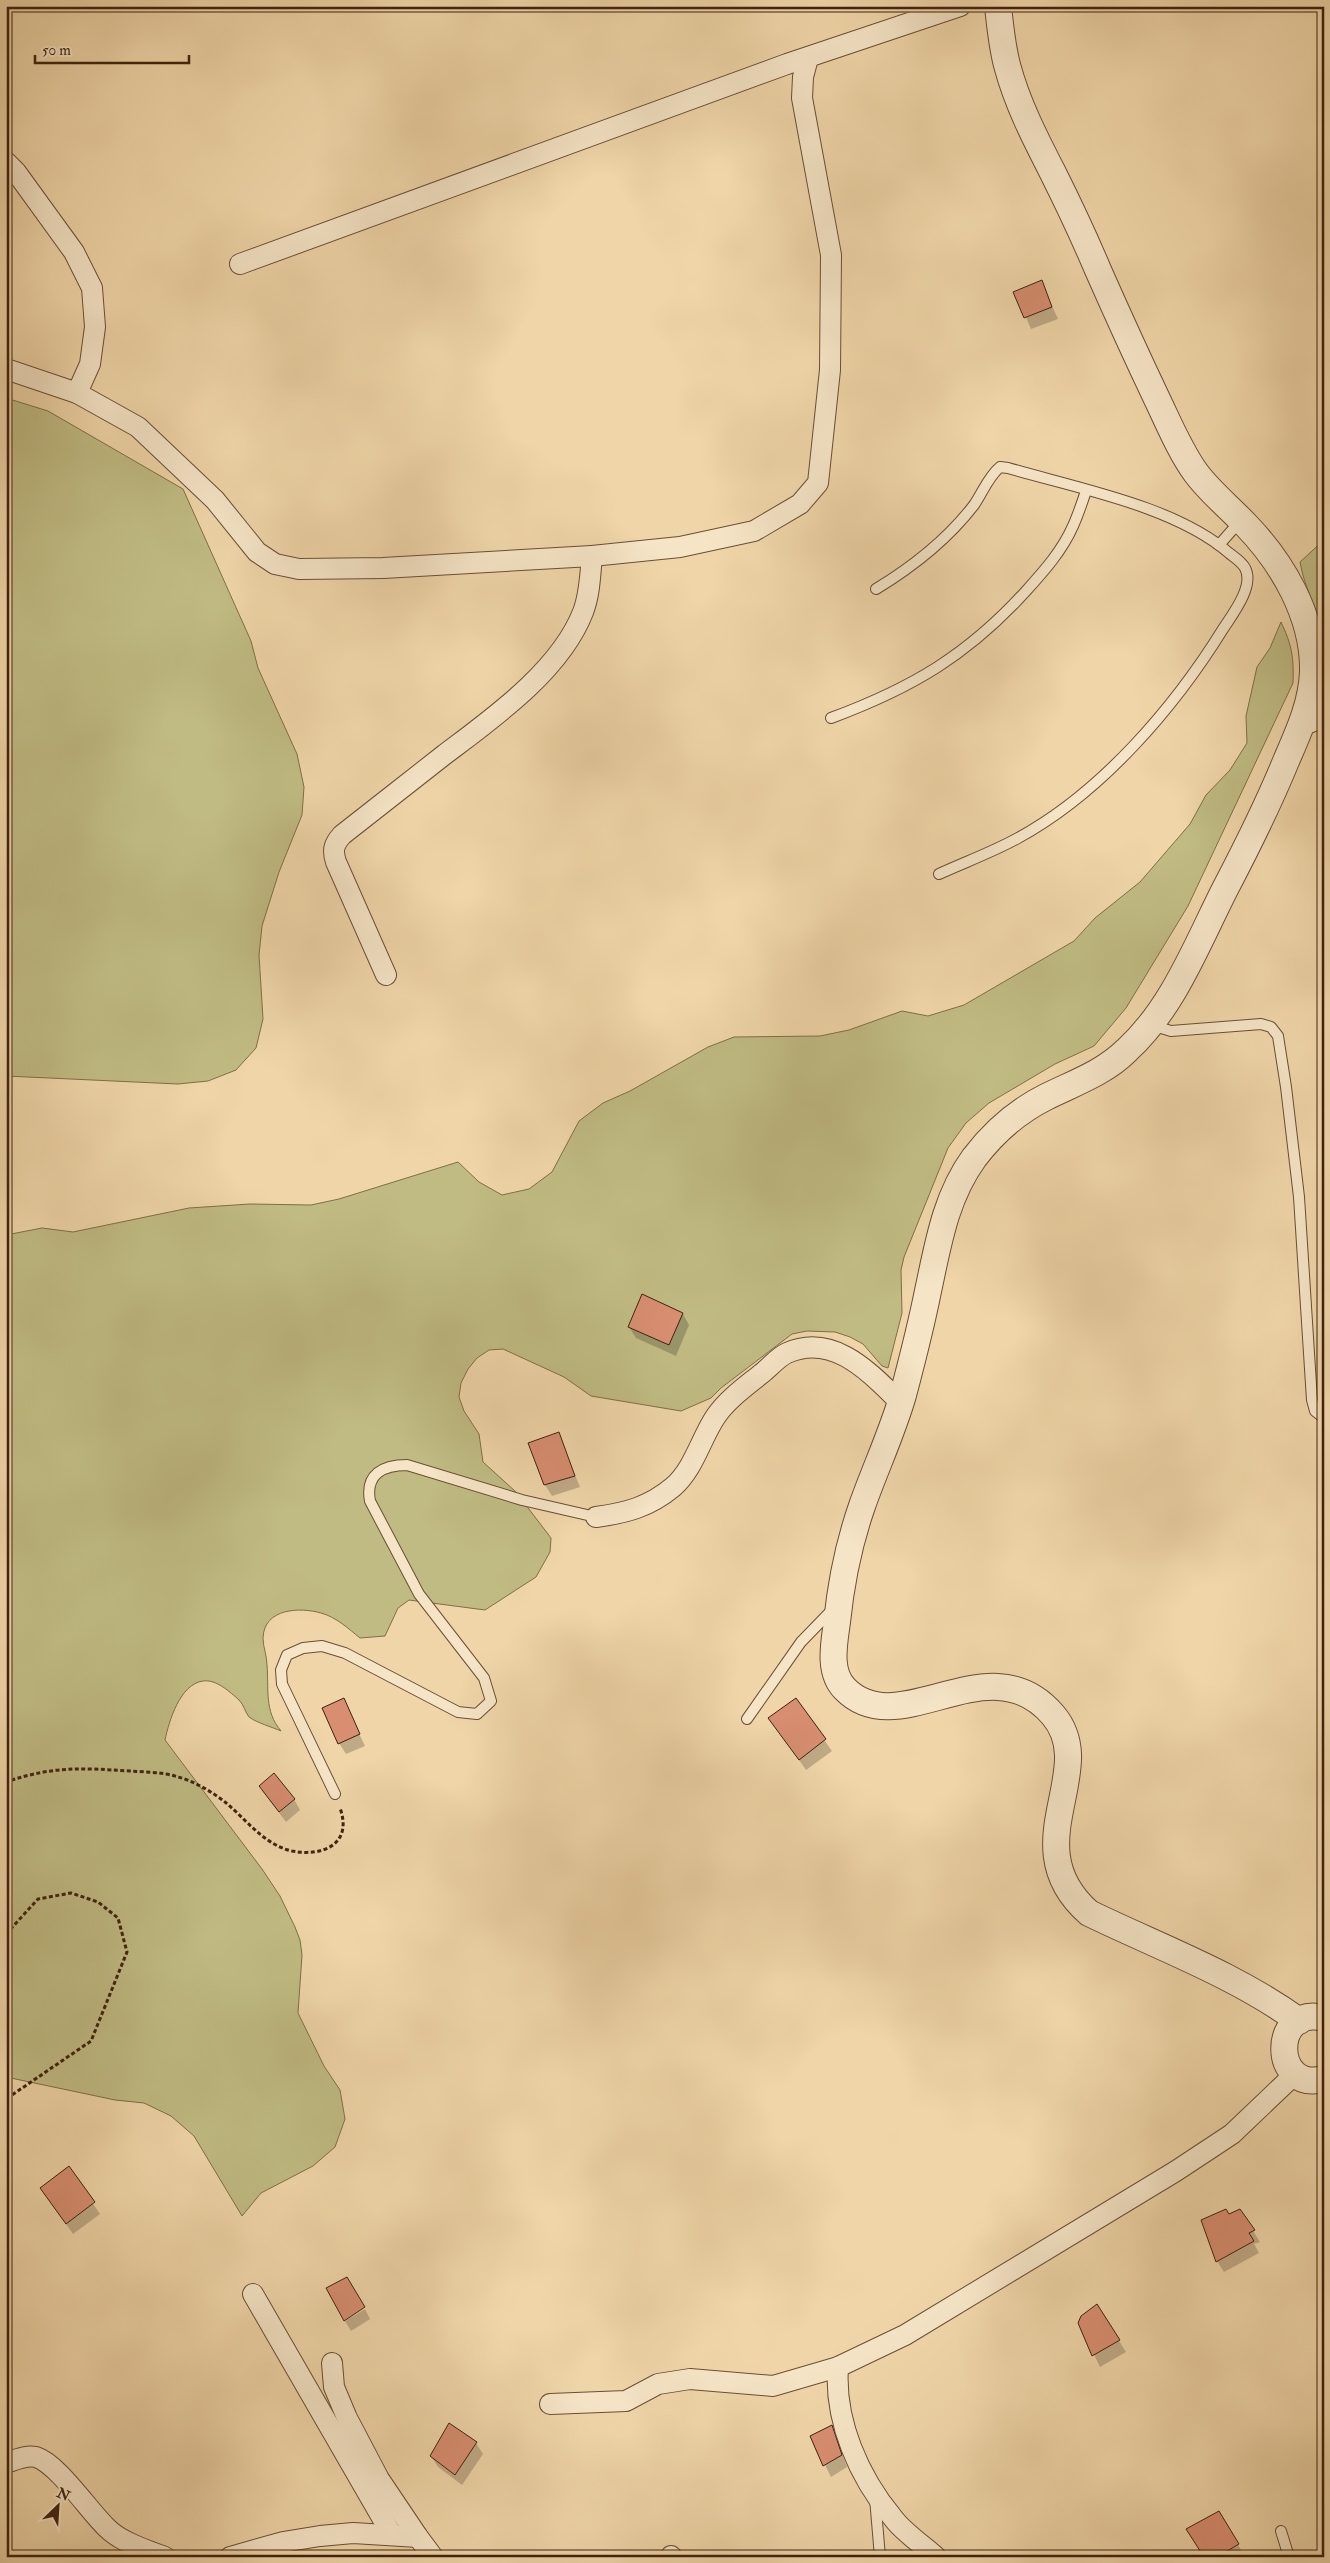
<svg xmlns="http://www.w3.org/2000/svg" width="1330" height="2563" viewBox="0 0 1330 2563" font-family="'IM FELL Double Pica',serif">
<style>
.green{fill:#c0bb83;stroke:#7f6e49}
.shadow{fill:#0003}
.building{fill:#d88e71;stroke:#3e220f}
.lines{fill:none;stroke-linecap:round;stroke-linejoin:round}
.service-casing{stroke:#6a4f35;stroke-width:12}
.minor-casing{stroke:#6a4f35;stroke-width:22}
.tertiary-casing{stroke:#6a4f35;stroke-width:28}
.path{stroke:#3e220f;stroke-width:3;stroke-dasharray:4 2.5;stroke-linecap:butt}
.service{stroke:#f5e4c6;stroke-width:10}
.minor{stroke:#f5e4c6;stroke-width:20}
.tertiary{stroke:#f5e4c6;stroke-width:26}
</style>
<rect width="100%" height="100%" fill="#efd5a8"/>
<filter id="stains"><feTurbulence type="fractalNoise" baseFrequency=".004" numOctaves="4"/><feColorMatrix values="0 0 0 0 .2 0 0 0 0 .09 0 0 0 0 .02 0 0 0 .5 -.17"/></filter>
<radialGradient id="worn" r=".72"><stop offset=".6" stop-color="#630" stop-opacity="0"/><stop offset="1" stop-color="#630" stop-opacity=".3"/></radialGradient>
<g class="green">
<polygon points="6,398 48,411 183,489 251,641 258,668 297,754 304,787 302,815 279,872 262,926 259,955 263,1019 256,1048 236,1070 208,1081 178,1084 6,1076"/>
<path d="M1324,540V631C1316,608 1304,586 1300,562Z"/>
<path d="M1281,622C1292,645 1294,658 1293,683L1188,906L1126,1008L1094,1046L1055,1064L989,1103L966,1123L948,1148L904,1257L901,1270L902,1313L888,1368L882,1366L863,1344L850,1337L835,1332L807,1331L792,1334L721,1388L711,1398L681,1411L591,1396L564,1377L503,1349L489,1350L477,1358L468,1369L461,1383L459,1397L464,1411L479,1434L483,1462L516,1492L551,1538L550,1552L536,1577L485,1610L409,1600L398,1608L385,1636L360,1638C349,1629 336,1617 321,1613C300,1607 264,1608 263,1638C263,1647 267,1656 267,1665C269,1689 264,1711 281,1731C272,1727 257,1723 249,1717C245,1712 244,1705 239,1700C230,1692 216,1679 203,1681C180,1684 169,1721 165,1740L262,1869L280,1896L295,1927L300,1940L302,1955L298,2013L324,2066L340,2090L345,2119L335,2147L313,2166L261,2193L242,2216L194,2136L171,2116L144,2103L115,2100L6,2077V1235L42,1228L73,1232L189,1208L250,1204L311,1205L339,1199L458,1162L479,1182L502,1195L529,1189L552,1172L579,1121L603,1103L630,1091L708,1047L734,1037L820,1036L849,1030L902,1011L928,1016L964,1005L1074,941L1095,918L1140,882L1190,824L1206,795L1230,770L1247,743L1246,716L1257,667L1270,648Z"/>
<polygon points="6,2377 8,2387 11,2530 8,2557"/>
</g>
<g class="shadow">
<polygon points="1041,282 1058,319 1031,329 1015,292"/>
<polygon points="683,1314 689,1325 676,1356 636,1338 629,1327"/>
<polygon points="558,1434 580,1487 552,1496 545,1485"/>
<polygon points="795,1699 832,1751 806,1770 770,1718"/>
<polygon points="343,1700 365,1746 346,1754 339,1743"/>
<polygon points="260,1787 294,1799 300,1810 286,1822"/>
<polygon points="69,2168 100,2214 73,2234 41,2188"/>
<polygon points="1240,2210 1260,2242 1254,2244 1259,2253 1224,2272 1217,2261 1203,2220 1229,2216"/>
<polygon points="1097,2306 1126,2352 1100,2367 1079,2323"/>
<polygon points="365,2309 370,2319 351,2331 345,2321"/>
<polygon points="831,2426 837,2438 847,2467 831,2477 811,2437"/>
<polygon points="476,2443 483,2454 462,2485 438,2467 431,2456"/>
<polygon points="1219,2512 1244,2555 1242,2557 1205,2557"/>
</g>
<g class="building">
<polygon points="1042,280 1052,307 1024,318 1013,292"/>
<polygon points="642,1294 683,1313 669,1345 628,1327"/>
<polygon points="559,1432 575,1476 544,1485 528,1443"/>
<polygon points="344,1698 360,1734 338,1744 322,1708"/>
<polygon points="796,1698 826,1739 799,1760 768,1718"/>
<polygon points="274,1773 295,1799 279,1812 259,1786"/>
<polygon points="69,2166 95,2202 66,2224 40,2188"/>
<polygon points="1226,2209 1229,2214 1240,2209 1255,2230 1249,2233 1254,2241 1216,2262 1201,2220"/>
<polygon points="347,2277 365,2307 344,2321 326,2288"/>
<polygon points="1097,2304 1120,2340 1092,2356 1078,2323 1081,2316"/>
<polygon points="449,2423 477,2442 455,2475 430,2456"/>
<polygon points="832,2425 842,2455 823,2466 810,2436"/>
<polygon points="1219,2511 1239,2544 1217,2557 1204,2557 1186,2529"/>
</g>
<g class="lines">
<g class="service-casing">
<g id="service">
<polyline points="1219,545 1241,520"/>
<path d="M876,589C914,566 947,540 974,505C983,492 988,477 1000,467L1008,468C1076,488 1175,506 1229,553C1234,557 1242,562 1245,568C1255,586 1232,615 1223,629C1174,708 1101,793 1018,838C993,852 965,862 939,874"/>
<path d="M831,718C912,688 968,655 1026,591C1044,571 1062,551 1073,526C1078,515 1082,503 1086,491"/>
<polyline points="1151,1025 1171,1031 1261,1024 1271,1027 1278,1036 1286,1087 1299,1197 1312,1400 1315,1411 1324,1418"/>
<polyline points="747,1719 801,1642 833,1609"/>
<path d="M335,1794L282,1684L281,1670L287,1655L303,1648L322,1646L345,1653L458,1712L477,1714L491,1701L484,1678L419,1594L370,1501C365,1474 383,1465 407,1465L522,1500L596,1517"/>
<polyline points="875,2498 880,2557"/>
<polyline points="1281,2531 1289,2557"/>
</g>
</g>
<g class="minor-casing">
<g id="minor">
<polyline points="6,162 16,172 74,252 92,288 95,327 90,364 77,393"/>
<polyline points="240,264 787,64 960,6"/>
<polyline points="6,369 77,393 138,427 215,500 257,552 275,564 299,569 383,568 592,556 680,547 754,531 800,504 818,483 830,370 831,255 802,98 803,77 808,58"/>
<polyline points="1301,726 1324,717"/>
<path d="M386,975L336,862C332,850 334,844 342,835C376,808 410,782 444,755C493,718 560,671 583,612C590,594 590,575 592,556"/>
<path d="M596,1517C626,1513 649,1507 673,1487C694,1469 701,1438 716,1416C728,1399 745,1387 761,1374C769,1368 778,1357 787,1353C834,1332 871,1374 901,1403"/>
<polyline points="253,2294 392,2535"/>
<polyline points="332,2363 334,2387 347,2418 379,2479 418,2537"/>
<path d="M838,2367C834,2421 859,2477 893,2518C904,2533 922,2544 936,2557"/>
<polyline points="550,2404 626,2401 658,2384 690,2379 773,2386 838,2367 905,2335 1176,2171 1232,2134 1295,2074"/>
<path d="M6,2463C15,2460 26,2455 36,2457C58,2464 89,2511 107,2528C121,2542 146,2550 165,2557"/>
<polyline points="671,2556 672,2557"/>
<polyline points="230,2557 283,2542 320,2536 353,2533 418,2537 433,2557"/>
</g>
</g>
<g class="tertiary-casing">
<g id="tertiary">
<path d="M998,6C1000,26 1002,46 1007,65C1017,103 1035,138 1053,173C1069,205 1084,237 1098,270C1117,313 1137,357 1157,399C1169,424 1180,451 1196,473C1210,492 1229,507 1245,524C1282,562 1314,616 1313,671C1312,703 1299,731 1286,761C1268,805 1247,847 1225,889C1197,944 1173,1008 1127,1050C1104,1073 1074,1083 1046,1097C1018,1111 993,1133 974,1158C945,1198 938,1245 928,1291C921,1326 912,1361 903,1395C892,1433 875,1469 862,1506C849,1543 841,1583 837,1622C834,1644 828,1672 845,1689C900,1745 989,1640 1053,1715C1101,1771 1012,1845 1089,1913C1159,1947 1236,1975 1299,2021"/>
<path d="M1324,2018C1271,2004 1271,2093 1324,2079"/>
</g>
</g>
<g class="path">
<path d="M6,1784L9,1781C54,1766 83,1768 129,1771C145,1772 163,1772 178,1777C194,1781 212,1792 225,1802C246,1819 264,1845 292,1851C323,1857 353,1844 340,1808"/>
<polyline points="6,1934 38,1899 71,1893 98,1902 118,1918 127,1952 91,2041 12,2095"/>
</g>
<use href="#service" class="service"/>
<use href="#minor" class="minor"/>
<use href="#tertiary" class="tertiary"/>
</g>
<rect width="1330" height="2563" fill="none" stroke="#efd5a8" stroke-width="25"/>
<rect x="8" y="8" width="1315" height="2548" fill="none" stroke="#3e220f" stroke-width="2.5"/>
<rect x="12" y="12" width="1305" height="2538" fill="none" stroke="#3e220f"/>
<g transform="translate(58 2506) rotate(25)" stroke="#f5e4c6" stroke-width="4" paint-order="stroke">
<path d="M0-4L9 19L0 12L-9 19Z" fill="#3e220f"/>
<text y="-8" font-size="14" font-weight="bold" text-anchor="middle" fill="#3e220f">N</text>
</g>
<path d="M35 55v8h154v-8" fill="none" stroke="#3e220f" stroke-width="2.5"/>
<text x="42" y="55" font-size="15" fill="#3e220f" stroke="#f5e4c6" stroke-width="4" paint-order="stroke">50 m</text>
<rect width="100%" height="100%" filter="url(#stains)"/>
<rect width="100%" height="100%" fill="url(#worn)"/>
</svg>
